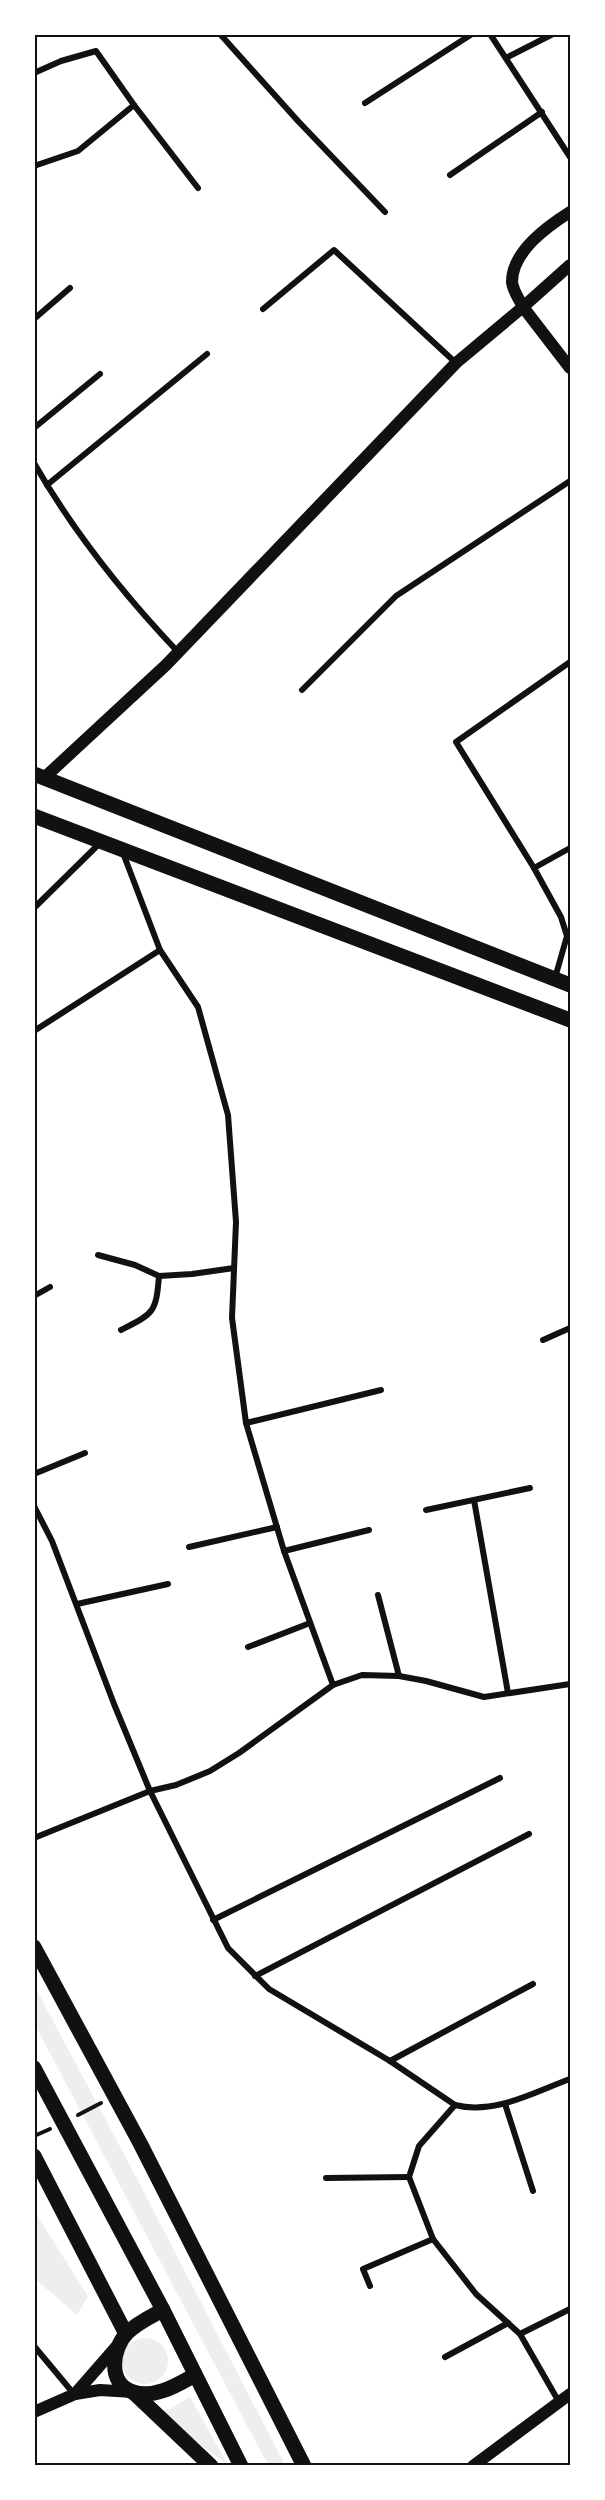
<svg xmlns="http://www.w3.org/2000/svg" width="605" height="2500" viewBox="0 0 605 2500" font-family="Merriweather,serif">
<style>
.green{fill:#eee}
.lines{fill:none;stroke-linecap:round;stroke-linejoin:round}
.path{stroke:#111;stroke-width:4}
.minor{stroke:#111;stroke-width:6}
.secondary{stroke:#111;stroke-width:12}
.primary{stroke:#111;stroke-width:15}
.neatline{fill:none;stroke:#111;stroke-width:2}
</style>
<rect width="100%" height="100%" fill="#fff"/>
<g class="green">
<polygon points="34,1985 134,2173 285,2465 268,2465 35,2025"/>
<polygon points="35,2212 88,2296 77,2315 35,2279"/>
<circle cx="145" cy="2361" r="23"/>
<polygon points="190,2397 228,2465 161,2415 159,2410 170,2409"/>
</g>
<g class="lines">
<g class="path">
<polyline points="78,2115 101,2103"/>
<polyline points="34,2136 50,2129"/>
</g>
<g class="minor">
<polyline points="220,34 298,121 385,212"/>
<polyline points="490,34 570,157"/>
<polyline points="506,58 553,34"/>
<polyline points="34,73 61,61 96,51 134,105 198,188"/>
<polyline points="365,103 472,34"/>
<polyline points="34,166 78,151 134,105"/>
<polyline points="450,175 542,112"/>
<polyline points="263,309 334,250 456,363"/>
<polyline points="34,319 70,288"/>
<polyline points="34,428 100,374"/>
<path d="M34,463C73,531 124,595 178,652"/>
<polyline points="47,485 207,354"/>
<polyline points="302,690 396,596 570,481"/>
<polyline points="123,853 160,950 198,1007 228,1115 236,1222 232,1318 246,1423 284,1551 333,1685"/>
<polyline points="534,868 570,848"/>
<polyline points="34,908 100,843"/>
<polyline points="555,978 567,936 561,917 534,868 456,742 570,662"/>
<polyline points="34,1031 160,950"/>
<polyline points="98,1255 135,1265 159,1276 192,1274 234,1268"/>
<polyline points="34,1296 50,1287"/>
<path d="M121,1330C154,1313 156,1313 159,1276"/>
<polyline points="543,1340 570,1328"/>
<polyline points="246,1423 381,1390"/>
<polyline points="34,1474 85,1453"/>
<polyline points="474,1500 508,1693"/>
<polyline points="34,1506 52,1541 114,1704 150,1791 228,1948 269,1989 390,2061 455,2105"/>
<polyline points="426,1510 530,1488"/>
<polyline points="189,1547 277,1527"/>
<polyline points="284,1551 369,1530"/>
<polyline points="378,1595 399,1676"/>
<polyline points="77,1604 168,1584"/>
<polyline points="248,1647 310,1623"/>
<polyline points="34,1838 150,1791 176,1785 210,1771 239,1753 333,1685 362,1675 399,1676 426,1681 484,1697 570,1684"/>
<polyline points="213,1920 500,1778"/>
<polyline points="255,1976 529,1834"/>
<polyline points="390,2061 533,1984"/>
<polyline points="505,2104 533,2191"/>
<polyline points="326,2178 409,2177"/>
<polyline points="370,2286 363,2269 433,2239"/>
<polyline points="520,2334 570,2309"/>
<polyline points="34,2346 74,2394"/>
<polyline points="445,2357 508,2323"/>
<path d="M559,2402L520,2334L476,2294L433,2239L409,2177L419,2146L455,2105C495,2115 534,2092 570,2079"/>
</g>
<g class="secondary">
<path d="M570,212C548,226 512,251 512,282C513,291 519,299 523,307L570,265"/>
<polyline points="44,778 166,665 456,363 523,307 570,368"/>
<polyline points="75,2394 100,2390 133,2392"/>
<polyline points="34,2412 75,2394 116,2347"/>
<polyline points="473,2466 570,2394"/>
</g>
<g class="primary">
<polyline points="34,774 570,985"/>
<polyline points="34,816 570,1020"/>
<polyline points="34,1947 140,2143 304,2466"/>
<polyline points="34,2068 163,2310 241,2466"/>
<polyline points="34,2156 126,2334"/>
<path d="M163,2310C150,2317 137,2323 127,2333C112,2348 107,2384 133,2392C155,2399 177,2385 195,2375"/>
<polyline points="133,2392 211,2466"/>
</g>
</g>
<rect width="605" height="2500" fill="none" stroke="#ffffff" stroke-width="72"/>
<rect x="36" y="36" width="533" height="2428" class="neatline"/>
</svg>
